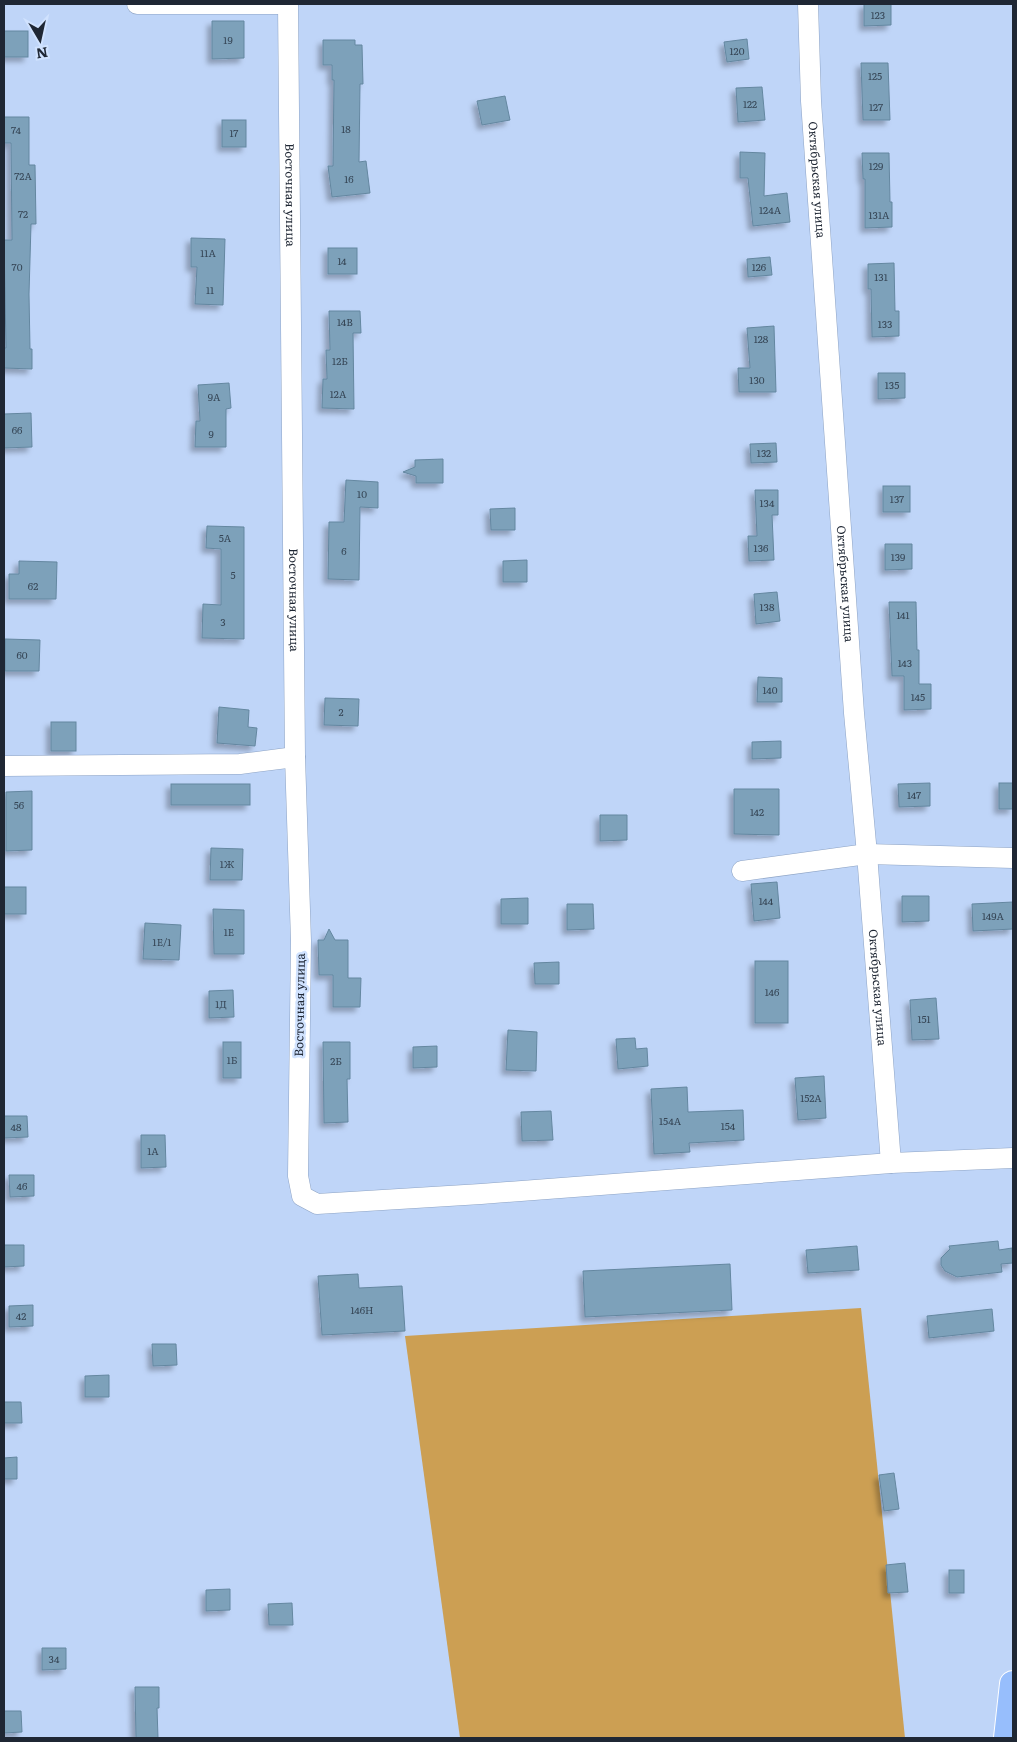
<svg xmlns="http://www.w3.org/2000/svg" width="1017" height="1742" viewBox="0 0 1017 1742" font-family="Literata,serif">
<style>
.green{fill:#cc9f53}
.building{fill:#7da1ba;stroke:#6487a0;filter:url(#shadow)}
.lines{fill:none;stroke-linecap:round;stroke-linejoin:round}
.minor-casing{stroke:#8da3c4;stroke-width:21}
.major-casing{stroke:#fff;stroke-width:28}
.minor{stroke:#fff;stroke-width:20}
.major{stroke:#97befc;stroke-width:26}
.labels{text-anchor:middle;stroke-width:5;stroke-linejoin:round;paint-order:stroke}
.number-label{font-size:10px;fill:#364656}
.street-label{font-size:12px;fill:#1f2734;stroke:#d0e2fe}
</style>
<defs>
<filter id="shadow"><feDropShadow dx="-4.5" dy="4.5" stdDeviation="2.5" flood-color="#0004"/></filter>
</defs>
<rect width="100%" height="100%" fill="#bfd5f8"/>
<polygon class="green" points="861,1308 905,1738 460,1738 405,1336"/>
<g class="building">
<polygon points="864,4 891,4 891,25 864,26"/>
<polygon points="212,21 244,21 244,58 212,59"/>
<rect x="4" y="31" width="24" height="26"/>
<polygon points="747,39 749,59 727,62 724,42"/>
<polygon points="323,40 355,40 355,45 362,45 363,84 360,84 359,162 366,161 370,193 332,197 328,166 333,166 334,80 332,80 332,65 323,65"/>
<polygon points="861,63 888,63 890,120 863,120"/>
<polygon points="762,87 765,120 738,122 736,88"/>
<polygon points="505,96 510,120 482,125 477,101"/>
<polygon points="4,117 29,117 29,165 35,165 36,224 31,224 29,294 30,349 32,349 32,369 4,368 4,348 6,348 4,240 12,240 11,143 4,143"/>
<rect x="222" y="120" width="24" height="27"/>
<polygon points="740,152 765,153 764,196 787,193 790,222 753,226 748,178 740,178"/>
<polygon points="862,153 889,153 890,202 892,202 892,227 865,228 865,179 863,179"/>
<polygon points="191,238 225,239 223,305 195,304 197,267 191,267"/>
<rect x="328" y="248" width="29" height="26"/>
<polygon points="770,257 772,275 748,277 747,259"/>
<polygon points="894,263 895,311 899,311 899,336 872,337 871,289 868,289 868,264"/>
<polygon points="329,311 360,311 361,333 353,333 354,409 322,408 323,379 327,379 326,350 330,350"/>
<polygon points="774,326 776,392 739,392 738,368 750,368 747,328"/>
<polygon points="878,373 905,373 905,398 878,399"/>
<polygon points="229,383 231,408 226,409 226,447 195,447 196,421 200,421 198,385"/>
<polygon points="31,413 32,447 4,448 4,414"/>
<polygon points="776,443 777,462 751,463 750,444"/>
<polygon points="443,459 443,483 416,483 416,476 403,472 415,467 415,460"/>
<polygon points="346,480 378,482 378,508 360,507 359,580 328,579 329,522 344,522"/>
<rect x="883" y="486" width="27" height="26"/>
<polygon points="755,490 778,490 778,515 772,515 774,560 749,561 748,536 757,536"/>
<polygon points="515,508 515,530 491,530 490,509"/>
<polygon points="207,526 244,527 244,639 202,638 203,604 221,605 221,549 206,548"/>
<polygon points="885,544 912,544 912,569 885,570"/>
<polygon points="527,560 527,582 503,582 503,561"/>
<polygon points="19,561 57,562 56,599 9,599 9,574 19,574"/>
<polygon points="777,592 780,621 756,624 754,594"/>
<polygon points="889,602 916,602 917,650 919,650 919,684 931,684 931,709 904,710 904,676 892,676"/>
<polygon points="5,639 40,640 39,671 5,671"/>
<polygon points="758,677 782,678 782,702 757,702"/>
<polygon points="325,698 359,699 358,726 324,725"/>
<polygon points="219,707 249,710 248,727 257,728 255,746 217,743"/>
<rect x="51" y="722" width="25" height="29"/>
<polygon points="781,741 781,758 752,759 752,742"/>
<polygon points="930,783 930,806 899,807 898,784"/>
<rect x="999" y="783" width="14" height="26"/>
<rect x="171" y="784" width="79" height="21"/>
<polygon points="734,789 779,789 779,835 734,834"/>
<polygon points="32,791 32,850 6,851 6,792"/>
<polygon points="600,815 627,815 627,840 600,841"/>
<polygon points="211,848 243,849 242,880 210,880"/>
<polygon points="777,882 780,918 754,921 751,884"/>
<rect x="4" y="887" width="22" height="27"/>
<polygon points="902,896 929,896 929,921 902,922"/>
<polygon points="528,898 528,924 501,924 501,899"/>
<polygon points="1013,902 1013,929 973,931 972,904"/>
<polygon points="567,904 593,904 594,929 567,930"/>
<polygon points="213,909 244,910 244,954 214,954"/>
<polygon points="145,923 181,925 179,960 143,959"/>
<polygon points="329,929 335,940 348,940 348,978 361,978 360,1007 333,1007 333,975 319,975 318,940 324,940"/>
<rect x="755" y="961" width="33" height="62"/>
<polygon points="559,962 559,984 535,984 534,963"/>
<polygon points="233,990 234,1017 209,1018 209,991"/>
<polygon points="936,998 939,1039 912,1040 910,1000"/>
<polygon points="508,1030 537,1032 536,1071 506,1070"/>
<polygon points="635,1038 636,1049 647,1048 648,1066 618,1069 616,1039"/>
<rect x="223" y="1042" width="18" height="36"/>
<polygon points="323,1042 350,1042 350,1079 347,1079 348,1122 324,1123"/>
<polygon points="437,1046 437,1067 413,1068 413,1047"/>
<polygon points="824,1076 826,1118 798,1120 795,1078"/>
<polygon points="687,1087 688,1112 743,1110 744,1140 689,1143 690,1152 654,1154 651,1089"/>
<polygon points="551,1111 553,1140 522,1141 521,1112"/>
<polygon points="4,1116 27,1116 28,1137 4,1138"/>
<polygon points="141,1135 165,1135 166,1167 141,1168"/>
<polygon points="9,1175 34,1175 34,1196 10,1197"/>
<polygon points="998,1241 999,1250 1012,1248 1013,1260 1013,1263 1001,1264 1002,1272 957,1277 945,1271 941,1265 941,1258 950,1249 949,1246"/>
<polygon points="4,1245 24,1245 24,1266 4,1267"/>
<polygon points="857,1246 859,1270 808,1273 806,1250"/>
<polygon points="730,1264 732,1310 585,1317 583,1271"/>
<polygon points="358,1274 359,1288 402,1286 405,1331 322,1335 318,1276"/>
<polygon points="33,1305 33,1326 9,1327 9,1306"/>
<polygon points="992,1309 994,1331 929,1338 927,1316"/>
<polygon points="152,1344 176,1344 177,1365 153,1366"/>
<polygon points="109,1375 109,1397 85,1397 85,1376"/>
<polygon points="4,1402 21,1402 22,1423 4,1423"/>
<polygon points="17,1457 17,1479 4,1479 4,1458"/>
<polygon points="894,1473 899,1509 884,1511 879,1475"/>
<polygon points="905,1563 908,1592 888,1593 886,1565"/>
<rect x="949" y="1570" width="15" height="23"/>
<polygon points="230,1589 230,1610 206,1611 206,1590"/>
<polygon points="292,1603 293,1625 269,1625 268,1604"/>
<polygon points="42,1648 66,1648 66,1669 42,1670"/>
<polygon points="135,1687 159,1687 159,1708 157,1708 158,1738 136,1738"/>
<polygon points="4,1711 21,1711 22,1732 4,1733"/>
</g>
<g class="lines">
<g class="minor-casing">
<g id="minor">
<polyline points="137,4 288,4"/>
<path id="s1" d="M288,4L295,757L301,941L298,1176L302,1196L317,1204L481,1194L891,1163L1013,1158"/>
<path id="s2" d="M808,4L811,101L854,713L867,854L891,1163"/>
<polyline points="4,766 240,764 295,757"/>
<polyline points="742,871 867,854 1013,858"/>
</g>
</g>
<g class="major-casing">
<polyline id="major" points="1007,1738 1013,1684"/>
</g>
<use href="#minor" class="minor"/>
<use href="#major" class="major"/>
</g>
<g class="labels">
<g class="number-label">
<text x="878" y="19">123</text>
<text x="228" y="44">19</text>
<text x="737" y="55">120</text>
<text x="875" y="80">125</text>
<text x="750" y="108">122</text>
<text x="876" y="111">127</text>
<text x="346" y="133">18</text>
<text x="16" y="134">74</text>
<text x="234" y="137">17</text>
<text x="876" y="170">129</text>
<text x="23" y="180">72А</text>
<text x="349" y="183">16</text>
<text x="770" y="214">124А</text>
<text x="23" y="218">72</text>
<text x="879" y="219">131А</text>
<text x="208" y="257">11А</text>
<text x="342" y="265">14</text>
<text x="17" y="271">70</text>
<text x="759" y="271">126</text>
<text x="881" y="281">131</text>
<text x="210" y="294">11</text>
<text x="345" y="326">14В</text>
<text x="885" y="328">133</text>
<text x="761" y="343">128</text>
<text x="340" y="365">12Б</text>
<text x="757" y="384">130</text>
<text x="892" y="389">135</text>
<text x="338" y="398">12А</text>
<text x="214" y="401">9А</text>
<text x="17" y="434">66</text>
<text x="211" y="438">9</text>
<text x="764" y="457">132</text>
<text x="362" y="498">10</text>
<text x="897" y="503">137</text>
<text x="767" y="507">134</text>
<text x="225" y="542">5А</text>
<text x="761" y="552">136</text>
<text x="344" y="555">6</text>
<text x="898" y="561">139</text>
<text x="233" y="579">5</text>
<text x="33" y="590">62</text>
<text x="767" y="611">138</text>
<text x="903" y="619">141</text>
<text x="223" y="626">3</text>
<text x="22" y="659">60</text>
<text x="905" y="667">143</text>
<text x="770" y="694">140</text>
<text x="918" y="701">145</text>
<text x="341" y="716">2</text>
<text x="914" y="799">147</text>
<text x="19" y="809">56</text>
<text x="757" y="816">142</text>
<text x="227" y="868">1Ж</text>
<text x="766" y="905">144</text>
<text x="993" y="920">149А</text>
<text x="229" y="936">1Е</text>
<text x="162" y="946">1Е/1</text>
<text x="772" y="996">146</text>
<text x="221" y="1008">1Д</text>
<text x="924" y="1023">151</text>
<text x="232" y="1064">1Б</text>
<text x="336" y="1065">2Б</text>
<text x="811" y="1102">152А</text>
<text x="670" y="1125">154А</text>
<text x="728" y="1130">154</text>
<text x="16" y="1131">48</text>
<text x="153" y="1155">1А</text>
<text x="22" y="1190">46</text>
<text x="362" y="1314">146Н</text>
<text x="21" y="1320">42</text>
<text x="54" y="1663">34</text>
</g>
<g class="street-label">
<text dy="4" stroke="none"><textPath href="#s2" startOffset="176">Октябрьская улица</textPath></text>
<text dy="4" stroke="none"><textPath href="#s1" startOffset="191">Восточная улица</textPath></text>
<text dy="4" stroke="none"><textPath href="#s2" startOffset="581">Октябрьская улица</textPath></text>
<text dy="4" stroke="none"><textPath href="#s1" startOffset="596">Восточная улица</textPath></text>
<text dy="4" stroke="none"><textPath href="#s2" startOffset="986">Октябрьская улица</textPath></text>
<text transform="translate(300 1005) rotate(-89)" y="4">Восточная улица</text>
</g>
</g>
<rect width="1017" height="1742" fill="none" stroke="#1f2734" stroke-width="10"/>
<g transform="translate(40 40) rotate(171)" stroke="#d0e2fe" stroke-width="4" paint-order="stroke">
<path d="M0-4L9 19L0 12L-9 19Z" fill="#1f2734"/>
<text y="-8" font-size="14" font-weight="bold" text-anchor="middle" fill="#1f2734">N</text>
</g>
</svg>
